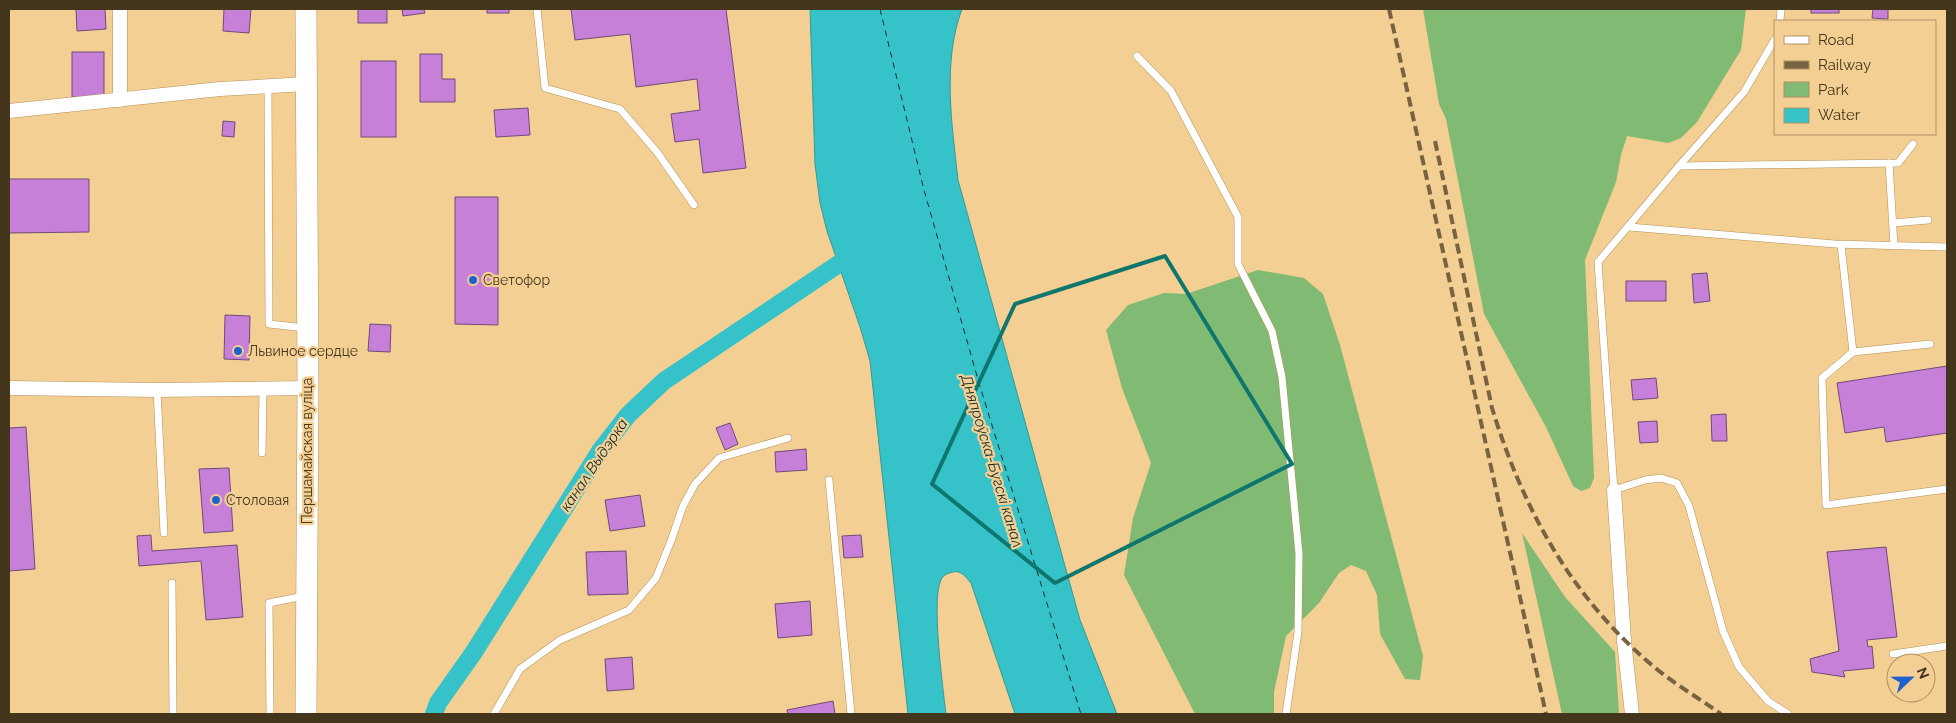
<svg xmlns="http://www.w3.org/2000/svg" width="1956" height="723" viewBox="0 0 1956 723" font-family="Raleway,sans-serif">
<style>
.green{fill:#80ba73}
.water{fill:#35c2c9;stroke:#3a9895}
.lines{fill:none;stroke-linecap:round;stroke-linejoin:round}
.canal{stroke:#35c2c9;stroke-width:18}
.ferry{stroke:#112e30;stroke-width:1;stroke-dasharray:6 5;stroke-linecap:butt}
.building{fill:#c680d7;stroke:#704a79}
.lane-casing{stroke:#b49156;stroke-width:8}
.street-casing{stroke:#b49156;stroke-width:15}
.primary-casing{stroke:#b49156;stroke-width:22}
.lane{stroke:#fff;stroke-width:7}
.street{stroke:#fff;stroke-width:14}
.primary{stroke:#fff;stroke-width:21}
.rail{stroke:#786240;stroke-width:4;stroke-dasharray:10 5;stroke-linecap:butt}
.marked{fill:none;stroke:#0f766e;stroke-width:4;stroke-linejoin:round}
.poi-dot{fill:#1e62ce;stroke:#f4cf93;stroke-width:2}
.labels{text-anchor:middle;stroke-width:4.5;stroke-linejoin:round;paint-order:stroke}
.poi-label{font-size:14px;fill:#44351d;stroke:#f4cf93;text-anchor:start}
.street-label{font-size:14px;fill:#44351d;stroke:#f4cf93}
.water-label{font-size:15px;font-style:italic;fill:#112e30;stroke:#f4cf93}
</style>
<rect width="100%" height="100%" fill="#f4cf93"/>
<g class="green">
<polygon points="1423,9 1746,9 1741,50 1697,122 1681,138 1668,143 1627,136 1621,155 1616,182 1585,260 1594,478 1590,488 1581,491 1573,486 1546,427 1484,314 1446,119 1439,104"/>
<polygon points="1258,270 1304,278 1323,294 1340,345 1423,656 1420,680 1405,679 1380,634 1377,595 1366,571 1351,565 1339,573 1319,603 1286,636 1274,692 1274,714 1195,714 1124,575 1133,518 1151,463 1122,388 1106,330 1128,305 1164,293 1186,294"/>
<polygon points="1522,533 1565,597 1615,652 1619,714 1562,714"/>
</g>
<path class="water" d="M810,9H962C942,63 952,124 958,180L1080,620L1117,714H1015L971,583C966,577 961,570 953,572C948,573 943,575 941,580C931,599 943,689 946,714H908L870,361L861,330L827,231L820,203L815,164Z"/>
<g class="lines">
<polyline class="canal" points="434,714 438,703 474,652 600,451 628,415 664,381 858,251"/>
<polyline class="ferry" points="880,9 924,190 979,383 1081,714"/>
</g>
<g class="building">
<polygon points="76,9 105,9 106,29 77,31"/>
<polygon points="224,9 251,9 249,33 223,31"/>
<rect x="358" y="9" width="29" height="14"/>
<polygon points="402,9 424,9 425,13 403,16"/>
<rect x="487" y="9" width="22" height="4"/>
<polygon points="571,9 726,9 746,168 703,173 699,139 675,142 671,114 700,110 697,79 636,87 630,34 575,40"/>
<rect x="1811" y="9" width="28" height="4"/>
<polygon points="1873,9 1888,9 1888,19 1872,18"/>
<rect x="72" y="52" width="32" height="45"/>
<polygon points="420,54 442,54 442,79 455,79 455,102 420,102"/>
<rect x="361" y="61" width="35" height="76"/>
<polygon points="528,108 530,135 496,137 494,110"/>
<polygon points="223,121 235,122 234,137 222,136"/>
<polygon points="9,179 89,179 89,232 9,233"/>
<polygon points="455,197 498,197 498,325 455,324"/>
<polygon points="1707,273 1710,301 1694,303 1692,274"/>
<rect x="1626" y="281" width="40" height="20"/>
<polygon points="225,315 250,316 249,360 224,359"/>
<polygon points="370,324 391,325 390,352 368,351"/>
<polygon points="1947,366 1947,433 1886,442 1884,427 1845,433 1837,383"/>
<polygon points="1656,378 1658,398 1633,400 1631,380"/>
<polygon points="1726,414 1727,441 1712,441 1711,415"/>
<polygon points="1657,421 1658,442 1640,443 1638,422"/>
<polygon points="730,423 738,444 725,450 716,428"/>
<polygon points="26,427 35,569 9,571 9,428"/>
<polygon points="806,449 807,470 776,472 775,452"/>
<polygon points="229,468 233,531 204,533 199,469"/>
<polygon points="640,495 645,526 610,531 605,500"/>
<polygon points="151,535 152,551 237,545 243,617 206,620 201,561 139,566 137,536"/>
<polygon points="861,535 863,557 844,558 842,536"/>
<polygon points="1886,547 1897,637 1867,640 1868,647 1872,646 1874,668 1843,671 1845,677 1812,672 1810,659 1839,651 1827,552"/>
<polygon points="626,551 628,594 588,595 586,552"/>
<polygon points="810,601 812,635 778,638 775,604"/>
<polygon points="632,657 634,689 607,691 605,659"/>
<polygon points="833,701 835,714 788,714 787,710"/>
</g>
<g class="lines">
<g class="lane-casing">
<g id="lane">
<polyline points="537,9 545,88 620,109 657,152 694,205"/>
<polyline points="1780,21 1781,9"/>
<polyline points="1775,39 1744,92 1679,166 1598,262 1614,490 1645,480 1661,478 1677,483 1689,506 1723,631 1739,667 1768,701 1788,714"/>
<polyline points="1137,56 1171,91 1238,217 1238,264 1272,331 1282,377 1299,554 1298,632 1286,714"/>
<polyline points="268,86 269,324 306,328"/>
<polyline points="1889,163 1894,246"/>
<polyline points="1679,166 1898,163 1913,144"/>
<polyline points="1893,223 1928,220"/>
<polyline points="1629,227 1835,244 1947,247"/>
<polyline points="1841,245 1853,352 1930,344"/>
<polyline points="1853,352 1822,378 1826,505 1947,489"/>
<polyline points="157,390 164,533"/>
<polyline points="262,453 263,389"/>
<polyline points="829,480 851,714"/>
<polyline points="172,583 173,714"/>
<polyline points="1893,654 1947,646"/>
<polyline points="270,714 269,603 304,596"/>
<polyline points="494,714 520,669 560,640 629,610 656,578 671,541 683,506 695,484 719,458 788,438"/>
</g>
</g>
<g class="street-casing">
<g id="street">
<polyline points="120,9 120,100"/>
<polyline points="9,111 220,89 306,84"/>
<polyline points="9,388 157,390 308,388"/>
<polyline points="1614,490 1624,641 1632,714"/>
</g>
</g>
<g class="primary-casing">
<polyline id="primary" points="306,9 308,388 306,714"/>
</g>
<use href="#lane" class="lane"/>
<use href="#street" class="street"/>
<use href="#primary" class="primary"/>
<g class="rail">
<polyline points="1389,9 1546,714"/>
<path d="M1435,141L1492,408C1523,509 1571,597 1653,666C1674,684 1699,698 1721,714"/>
</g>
</g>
<path class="marked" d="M1165,256L1292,464L1055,583L932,484L1015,304Z"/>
<g class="poi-dot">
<circle cx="473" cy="280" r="5"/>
<circle cx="238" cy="351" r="5"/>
<circle cx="216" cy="500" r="5"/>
</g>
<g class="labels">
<g class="poi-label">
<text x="483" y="285">Светофор</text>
<text x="248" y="356">Львиное сердце</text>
<text x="226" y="505">Столовая</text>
</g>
<g class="street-label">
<text transform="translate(307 451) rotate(-90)" y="5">Першамайская вуліца</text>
</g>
<g class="water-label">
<text transform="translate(992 461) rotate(73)" y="5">Дняпроўска-Бугскі канал</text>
<text transform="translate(594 465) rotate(-56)" y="5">канал Выдэрка</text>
</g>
</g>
<rect width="1956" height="723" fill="none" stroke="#44351d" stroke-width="20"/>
<rect x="1774" y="20" width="162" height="115" fill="#f4cf93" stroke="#ae9164"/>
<rect x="1784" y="36" width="25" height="8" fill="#ffffff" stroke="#ae9164"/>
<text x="1818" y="45" font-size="15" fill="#44351d">Road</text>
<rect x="1784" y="61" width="25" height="8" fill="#786240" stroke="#ae9164"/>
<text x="1818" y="70" font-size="15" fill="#44351d">Railway</text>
<rect x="1784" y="82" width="25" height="15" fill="#80ba73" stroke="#ae9164"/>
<text x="1818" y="95" font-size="15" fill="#44351d">Park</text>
<rect x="1784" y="108" width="25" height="15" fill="#35c2c9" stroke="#ae9164"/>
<text x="1818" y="120" font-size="15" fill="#44351d">Water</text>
<g transform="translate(1911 678) rotate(68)"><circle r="24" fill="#f4cf93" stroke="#ae9164"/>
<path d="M0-4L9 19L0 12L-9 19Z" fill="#1e62ce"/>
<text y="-8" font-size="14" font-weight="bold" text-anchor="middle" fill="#44351d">N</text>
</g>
</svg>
